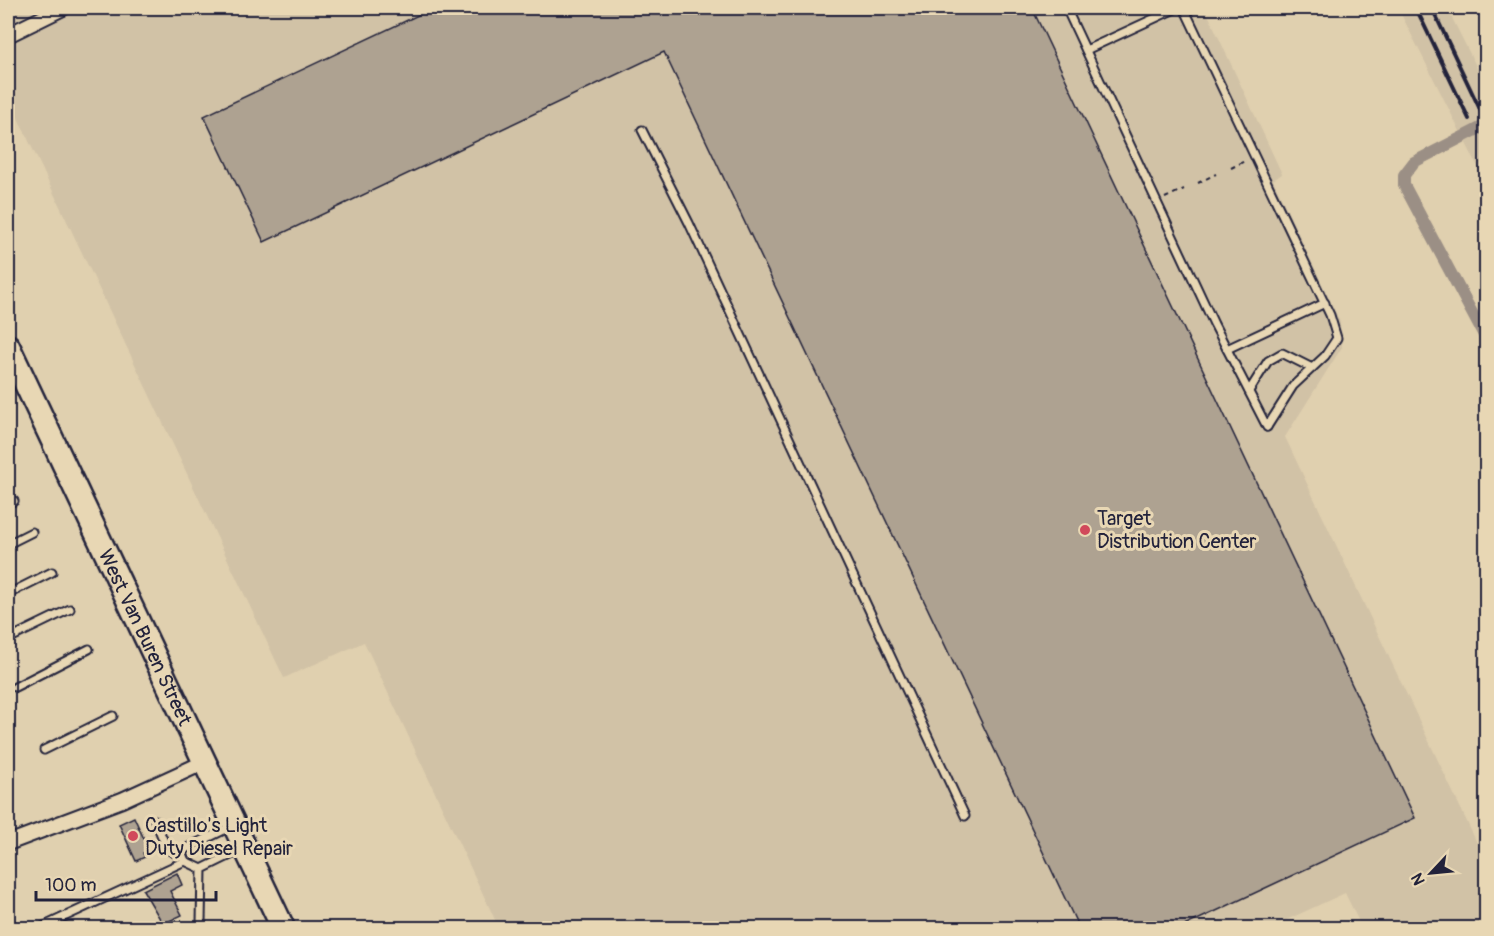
<svg xmlns="http://www.w3.org/2000/svg" width="1494" height="936" viewBox="0 0 1494 936" font-family="Pangolin,sans-serif">
<style>
.built{fill:#d1c2a6}
.lines{fill:none;stroke-linecap:round;stroke-linejoin:round}
.canal{stroke:#9b8f85;stroke-width:12}
.building{fill:#aea291;stroke:#22223b;stroke-width:1.5}
.service-casing{stroke:#22223b;stroke-width:11}
.minor-casing{stroke:#22223b;stroke-width:18}
.primary-casing{stroke:#22223b;stroke-width:27}
.path{stroke:#22223b;stroke-width:2;stroke-dasharray:4.5 4.5;stroke-linecap:butt}
.service{stroke:#e8d7b4;stroke-width:7}
.minor{stroke:#e8d7b4;stroke-width:14}
.primary{stroke:#e8d7b4;stroke-width:22}
.rail{stroke:#22223b;stroke-width:4}
.poi-dot{fill:#d1495b;stroke:#e8d7b4;stroke-width:2}
.labels{text-anchor:middle;stroke-width:6;stroke-linejoin:round;paint-order:stroke}
.poi-label{font-size:20px;fill:#22223b;stroke:#e8d7b4;text-anchor:start}
.street-label{font-size:20px;fill:#22223b;stroke:#e8d7b4}
</style>
<rect width="100%" height="100%" fill="#e0d0af"/>
<filter id="ink" filterUnits="userSpaceOnUse"><feTurbulence type="fractalNoise" baseFrequency=".0167" numOctaves="2"/><feDisplacementMap in="SourceGraphic" scale="12" xChannelSelector="R" yChannelSelector="G"/><feConvolveMatrix kernelMatrix="1 2 1 2 8 2 1 2 1" color-interpolation-filters="sRGB"/></filter>
<g filter="url(#ink)">
<g class="built">
<polygon points="8,8 1205,8 1282,174 1273,180 1340,322 1342,347 1285,437 1486,862 1486,928 1362,928 1345,893 1269,928 499,928 364,642 284,678 8,97"/>
<polygon points="1398,8 1447,8 1486,86 1486,183"/>
</g>
<g class="lines">
<polyline class="canal" points="1486,125 1414,162 1404,175 1404,185 1486,339"/>
</g>
<g class="building">
<polygon points="433,8 1032,8 1415,818 1180,928 1079,928 664,52 264,242 204,116"/>
<polygon points="134,817 149,850 143,853 145,857 136,861 119,824"/>
<polygon points="177,873 182,885 170,891 182,915 163,924 143,890"/>
</g>
<g class="lines">
<g class="service-casing">
<g id="service">
<polyline points="1066,8 1214,324 1267,427"/>
<polyline points="1184,8 1330,315 1337,338 1325,356 1293,386 1267,427"/>
<polyline points="1086,50 1177,8"/>
<polyline points="642,130 689,223 965,816"/>
<polyline points="1227,349 1325,303"/>
<polyline points="1249,391 1268,361 1282,353 1312,368"/>
<polyline points="8,504 14,501"/>
<polyline points="8,544 32,532"/>
<polyline points="8,594 52,572"/>
<polyline points="8,639 70,609"/>
<polyline points="15,687 89,649"/>
<polyline points="44,750 113,716"/>
<polyline points="155,820 167,849 175,853 181,851"/>
<polyline points="202,869 185,861 181,851 232,826"/>
<polyline points="40,928 185,861"/>
<polyline points="204,928 201,922 202,869 243,849"/>
</g>
</g>
<g class="minor-casing">
<g id="minor">
<polyline points="8,35 63,8"/>
<polyline points="8,843 122,800 205,762"/>
</g>
</g>
<g class="primary-casing">
<g id="primary">
<path id="s1" d="M8,346L283,928"/>
</g>
</g>
<g class="path">
<polyline points="1231,168 1247,160"/>
<polyline points="1198,183 1216,174"/>
<polyline points="1165,198 1184,189"/>
</g>
<use href="#service" class="service"/>
<use href="#minor" class="minor"/>
<use href="#primary" class="primary"/>
<g class="rail">
<polyline points="1416,8 1469,119"/>
<polyline points="1432,8 1486,122"/>
</g>
</g>
</g>
<g class="poi-dot">
<circle cx="1085" cy="530" r="6"/>
<circle cx="133" cy="836" r="6"/>
</g>
<g class="labels">
<g class="poi-label">
<text x="1097" y="525">Target<tspan x="1097" dy="23">Distribution Center</tspan></text>
<text x="145" y="832">Castillo's Light<tspan x="145" dy="23">Duty Diesel Repair</tspan></text>
</g>
<g class="street-label">
<text dy="7" stroke="none"><textPath href="#s1" startOffset="322">West Van Buren Street</textPath></text>
</g>
</g>
<rect width="1494" height="936" fill="none" stroke="#e8d7b4" stroke-width="30"/>
<rect x="15" y="15" width="1464" height="906" fill="none" stroke="#22223b" stroke-width="2" filter="url(#ink)"/>
<g transform="translate(1431 873) rotate(244)" stroke="#e8d7b4" stroke-width="4.5" paint-order="stroke">
<path d="M0-4.5L10 22L0 15L-10 22Z" fill="#22223b"/>
<text y="-9" font-size="16" font-weight="bold" text-anchor="middle" fill="#22223b">N</text>
</g>
<path d="M36 891v9h180v-9" fill="none" stroke="#22223b" stroke-width="3"/>
<text x="45" y="891" font-size="18" fill="#22223b" stroke="#e8d7b4" stroke-width="4.5" paint-order="stroke">100 m</text>
</svg>
